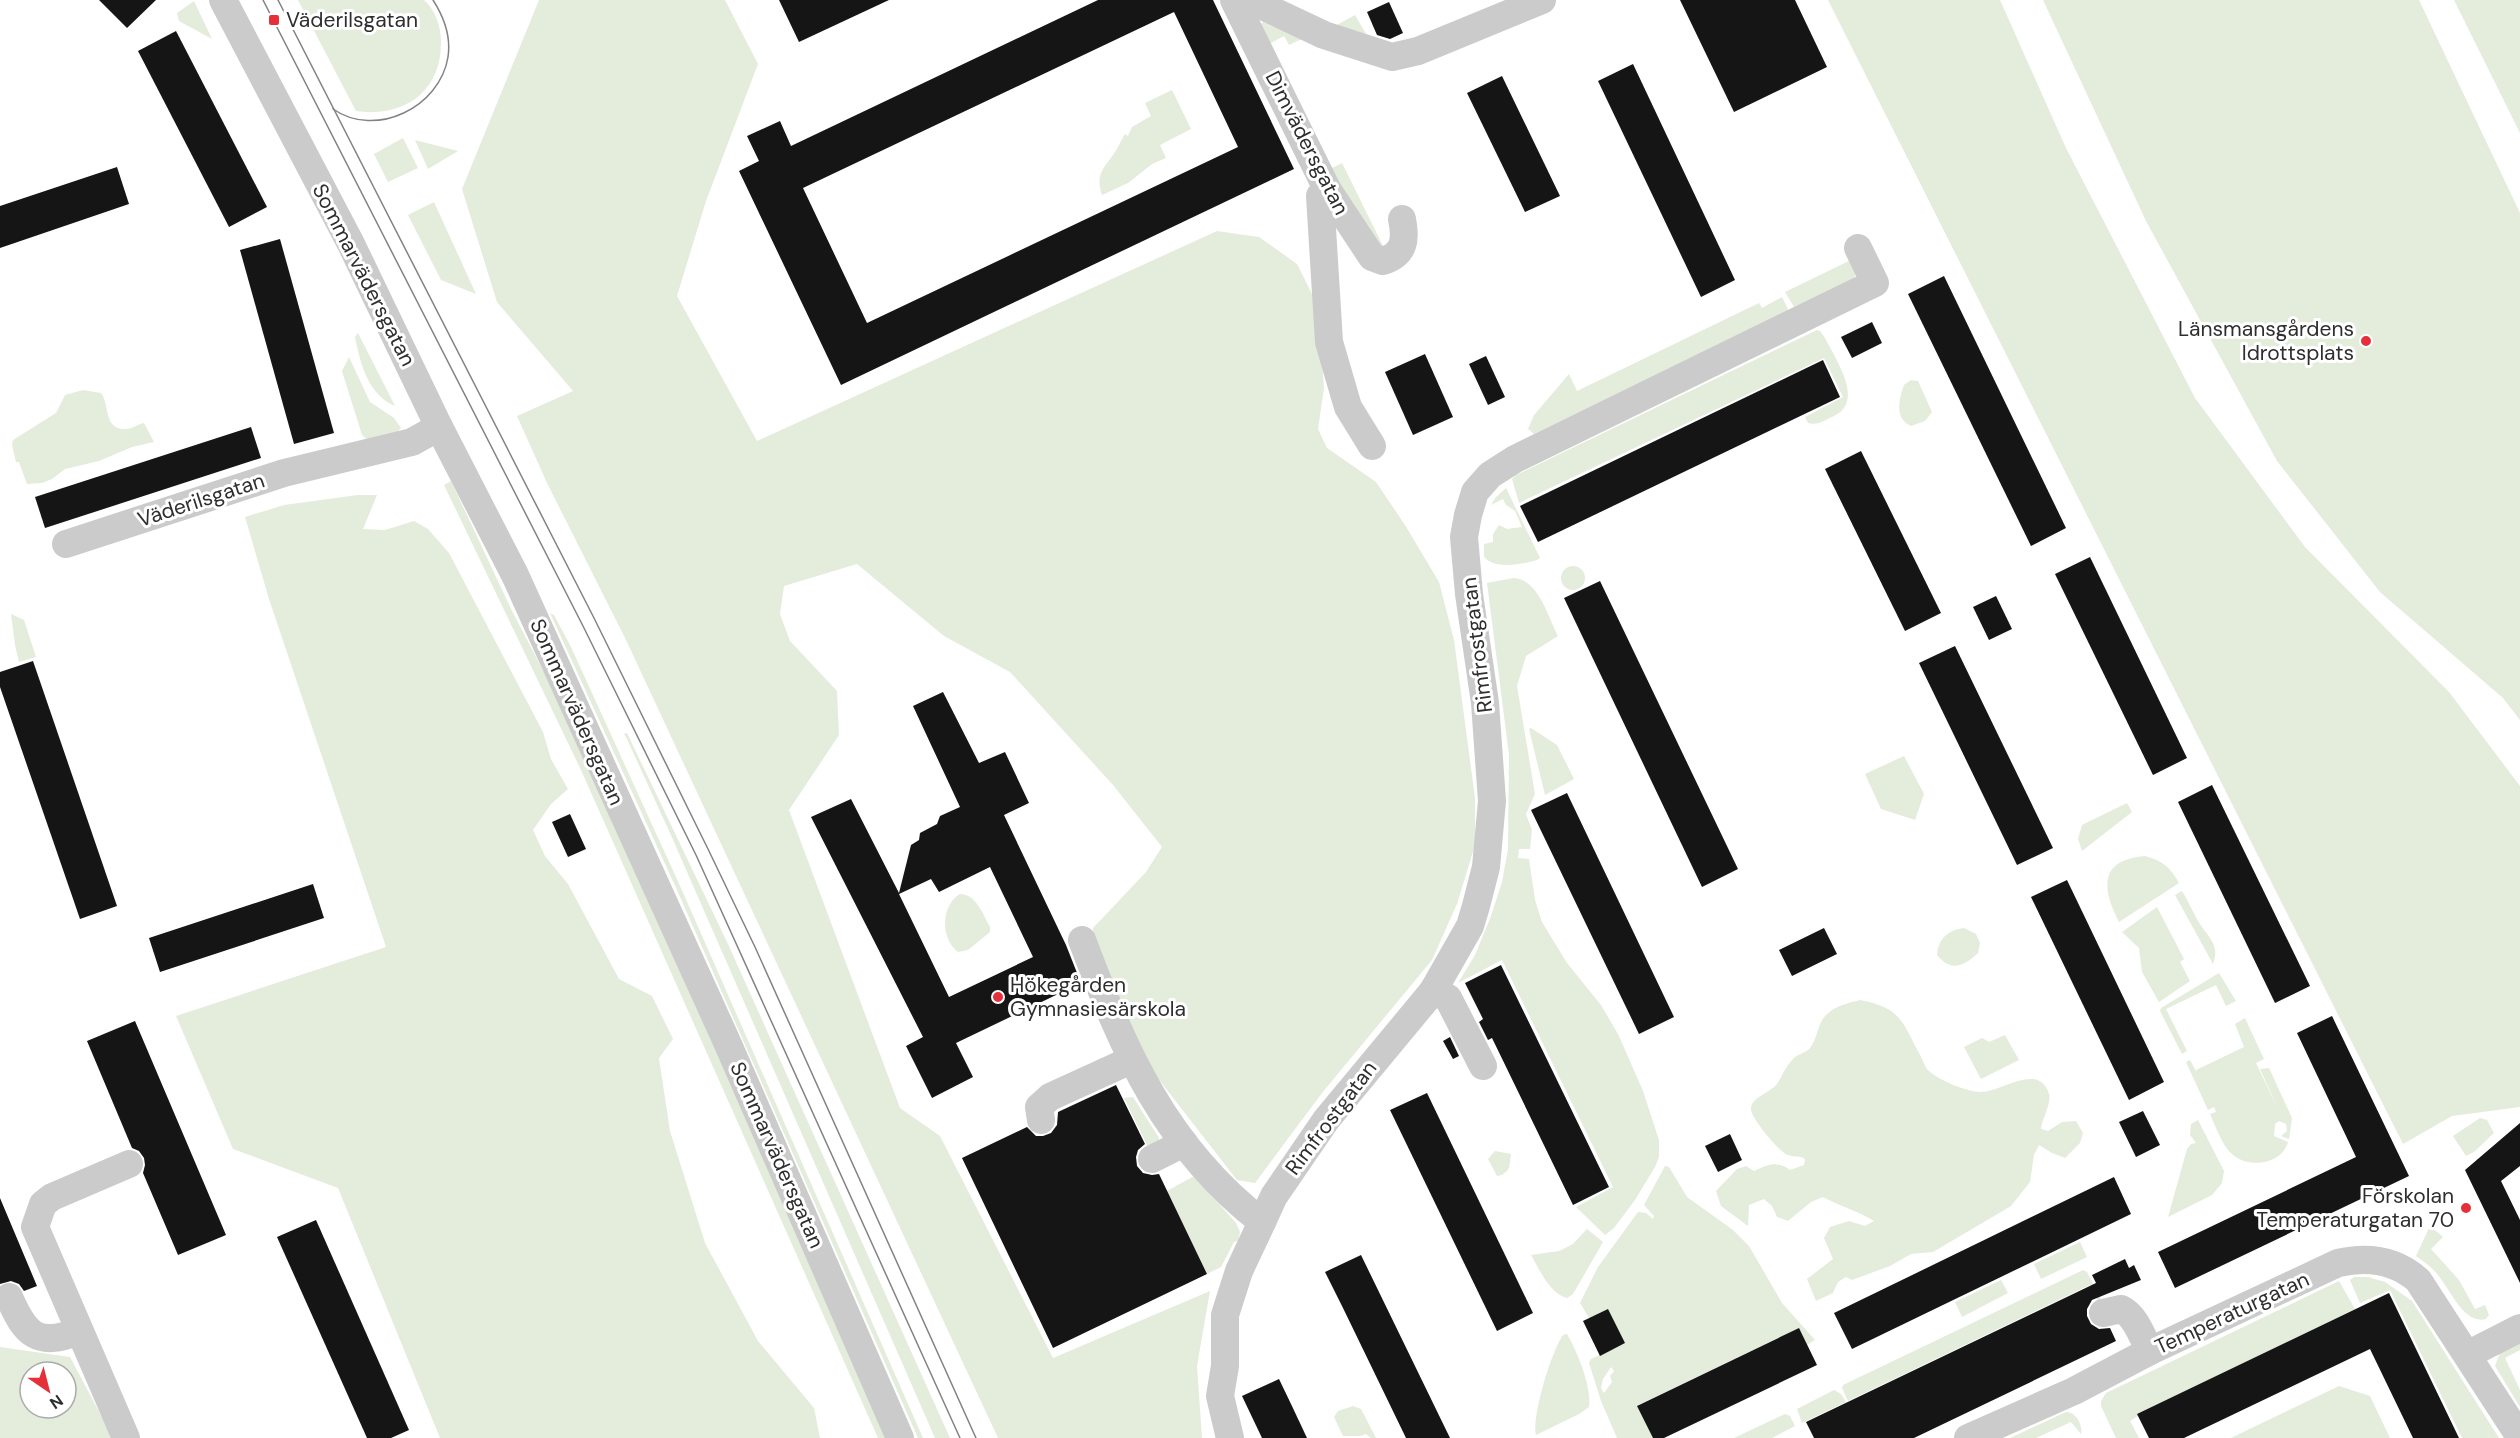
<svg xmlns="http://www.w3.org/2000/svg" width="2520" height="1438" viewBox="0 0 2520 1438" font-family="'DM Sans',sans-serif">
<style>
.green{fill:#e4ecdc;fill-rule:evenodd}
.building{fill:#151515;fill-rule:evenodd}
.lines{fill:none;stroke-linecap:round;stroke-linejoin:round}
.minor{stroke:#cbcbcb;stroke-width:28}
.tram{stroke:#838383;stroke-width:1.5}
.poi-dot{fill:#e53039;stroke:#fff;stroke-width:2}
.labels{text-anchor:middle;stroke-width:6;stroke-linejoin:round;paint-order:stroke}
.poi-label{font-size:21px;fill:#2e2e2e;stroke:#fff;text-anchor:start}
.street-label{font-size:21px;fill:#2e2e2e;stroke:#fff}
</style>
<rect width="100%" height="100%" fill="#fff"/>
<g class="green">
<path d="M298,0H424C436,11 441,27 441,43C441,93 402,118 356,111Z"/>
<polygon points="539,0 725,0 758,64 706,201 677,296 757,441 1217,231 1259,237 1297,264 1318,306 1324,388 1318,429 1327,448 1376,482 1405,525 1439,582 1454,640 1475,798 1475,845 1457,904 1432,960 1322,1093 1255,1183 1237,1180 1153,1072 1093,944 1093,928 1146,872 1162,847 1113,785 1010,672 944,636 857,564 784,586 780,614 790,641 837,691 839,735 789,810 900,1108 940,1136 1053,1358 1210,1291 1197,1366 1202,1438 998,1438 626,640 547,483 517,416 573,391 497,302 462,189"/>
<polygon points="1828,0 2000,0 2066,148 2195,398 2305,547 2449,692 2520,786 2520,1107 2452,1116 2403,1144"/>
<polygon points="2043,0 2419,0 2520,213 2520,720 2503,698 2380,592 2277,461 2146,221"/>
<polygon points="2454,0 2520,0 2520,133"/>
<polygon points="194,1 212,39 179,21 177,13"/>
<polygon points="1355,15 1366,34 1335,26"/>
<polygon points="1263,22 1302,39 1289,45 1284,36 1267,45 1261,24"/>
<path d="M1172,90L1191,129L1160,145L1166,158L1152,164L1128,183L1102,195C1095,173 1104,169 1115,152C1119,146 1121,140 1125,134L1128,136L1132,127L1151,116L1145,103Z"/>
<polygon points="403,138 418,168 388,182 374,154"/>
<polygon points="415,140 458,151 428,169"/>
<polygon points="1342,163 1385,250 1387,257 1328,170"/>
<polygon points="434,202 476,294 441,280 408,215"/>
<polygon points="1853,259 1856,275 1851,281 1794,307 1785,292"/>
<polygon points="1782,297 1789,311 1534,434 1528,429 1534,415 1569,374 1577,391 1759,303 1762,308"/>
<path d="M1817,330L1820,331L1825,338C1836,360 1865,401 1834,416C1825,420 1818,426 1808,423L1805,417L1843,397L1824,358L1519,503L1512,479L1516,475Z"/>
<path d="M358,333L395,406C368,395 360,363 355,337Z"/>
<polygon points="349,357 370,402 394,418 401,428 395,434 369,441 362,435 342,371"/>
<path d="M1911,380L1918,381L1932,412L1925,421L1911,426C1894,419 1899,399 1904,385Z"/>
<path d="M83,390L101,393C110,405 103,430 126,429C133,429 138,424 144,423L154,442L132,447L99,461L65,469L52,479L42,483L27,484L19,462H16L12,445L13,440L56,413L65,395Z"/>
<polygon points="451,481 512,611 583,747 889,1438 878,1438 581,770 444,485"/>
<path d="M1506,488L1540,558L1537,560C1523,564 1495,570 1484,557V544L1493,542V534L1499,525L1507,529L1522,527L1515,511L1506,505L1503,499L1491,505L1496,497Z"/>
<polygon points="358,495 377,495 363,529 385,530 414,521 428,529 449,553 543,732 551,759 568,789 551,804 533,830 545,856 568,884 619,979 652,996 673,1039 659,1058 670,1131 705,1243 758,1341 814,1408 820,1438 440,1438 338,1188 233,1149 176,1016 386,947 269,599 245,517 284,505"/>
<circle cx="1573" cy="578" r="12"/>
<path d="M1514,578C1539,580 1548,617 1558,636L1526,656L1517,686L1535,794L1526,814L1532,830L1530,849H1519L1518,858L1529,859L1535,900L1542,922L1567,963L1601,1005L1618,1034L1643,1091L1659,1140V1157L1655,1167L1635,1200L1614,1228L1605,1235L1576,1207L1613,1187L1502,960L1458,983L1475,955L1491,916L1502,882L1508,849L1509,755L1487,583Z"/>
<polygon points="550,613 554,615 571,647 681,888 923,1438 918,1438 677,890"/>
<polygon points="11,614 24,620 36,657 19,662 15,645"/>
<polygon points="1531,728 1557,745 1574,779 1545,795 1529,729"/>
<polygon points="627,733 728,944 950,1438 935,1438 670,833 626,737 624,734"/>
<polygon points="1904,756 1924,794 1915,820 1881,809 1865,774"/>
<polygon points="2127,803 2132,812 2082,851 2078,839 2082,825"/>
<path d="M2145,856C2163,861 2170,867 2179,883L2119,922C2102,889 2098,860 2145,856Z"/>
<path d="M2182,891C2188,900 2192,911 2198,921C2207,936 2221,945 2213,964L2175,895Z"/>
<path d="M960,894C976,894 983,914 990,927V932L968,950L958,952C940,938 941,905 960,894Z"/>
<polygon points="2157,907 2184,959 2180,962 2190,981 2159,1002 2142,972 2139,948 2122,932"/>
<path d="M1964,928L1976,934L1980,943L1978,953C1963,967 1951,972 1937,955C1938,939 1948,930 1964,928Z"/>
<polygon points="2219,973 2236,1001 2226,1006 2216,985 2166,1009 2187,1051 2182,1054 2160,1011 2161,1008"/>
<path d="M1860,1000C1901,1008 1902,1021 1920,1055C1923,1060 1925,1068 1929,1071C1938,1080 1968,1092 1980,1092C2000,1093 2039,1061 2049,1094C2052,1102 2042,1119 2041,1129L2048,1131L2062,1122L2076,1121L2083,1133L2080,1143L2065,1158L2052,1153L2039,1145L2034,1155L2030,1182L2011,1206L1933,1252L1911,1254L1890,1266L1852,1280L1846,1277L1838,1282L1833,1293L1816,1301L1807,1279L1833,1259L1824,1238L1830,1227L1849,1221L1865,1226L1874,1221C1858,1211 1840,1206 1823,1197L1811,1202L1788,1221L1777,1217L1772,1206L1764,1199L1749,1205L1748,1226L1721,1206L1716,1191L1737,1169L1746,1166L1754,1171C1767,1165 1777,1160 1790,1170L1804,1165L1805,1159C1799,1155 1794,1158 1788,1155C1779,1152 1751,1118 1751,1109C1751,1097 1770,1093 1777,1084C1783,1075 1786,1065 1795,1057C1799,1054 1807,1052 1810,1048C1818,1038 1817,1024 1826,1015C1835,1006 1848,1003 1860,1000Z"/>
<path d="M2245,1018L2264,1059L2256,1063L2280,1113L2260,1069L2269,1068L2292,1118L2289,1139L2281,1136L2287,1131L2286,1124L2279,1121L2275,1124L2274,1136L2288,1142C2282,1164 2250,1169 2233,1155C2222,1146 2216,1127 2210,1114L2216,1112L2214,1107L2208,1110L2186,1062L2190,1060L2197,1073L2196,1070L2244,1047L2235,1024Z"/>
<polygon points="2005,1035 2019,1060 1981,1079 1964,1047 1982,1038 1989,1042"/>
<polygon points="1133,1097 1159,1138 1159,1140 1148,1147 1124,1098"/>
<polygon points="2480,1118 2487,1120 2494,1133 2474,1152 2466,1156 2453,1136"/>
<polygon points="2198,1120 2224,1171 2222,1183 2212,1195 2168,1217 2187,1149 2191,1144 2196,1143 2190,1135 2191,1124"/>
<path d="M1495,1151L1511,1154C1509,1165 1512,1173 1497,1176L1488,1159Z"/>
<path d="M1665,1166L1669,1167L1687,1197L1733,1230L1749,1246L1782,1303L1815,1340L1807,1345L1799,1328L1638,1405L1653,1438H1617L1601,1401L1589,1363L1591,1359L1625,1343L1589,1318L1580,1303L1598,1267L1638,1212L1646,1213L1653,1219L1654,1216L1644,1205ZM1611,1367L1614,1371L1610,1376L1612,1382L1604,1393L1601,1388L1603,1379Z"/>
<polygon points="1194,1176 1236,1223 1240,1232 1238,1241 1234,1242 1221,1267 1207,1274 1167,1191"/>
<path d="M2430,1226L2443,1237L2431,1249L2459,1280L2475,1309L2485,1305L2489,1315L2486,1319C2464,1325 2450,1289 2438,1275C2432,1267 2424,1262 2416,1256Z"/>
<path d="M1587,1229L1603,1242L1573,1294L1567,1298C1550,1294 1539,1269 1531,1255L1559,1251L1573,1244Z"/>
<polygon points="2080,1242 2087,1257 2041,1279 2034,1264"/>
<polygon points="2083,1270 2087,1272 2101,1299 2098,1301 2090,1285 1848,1401 1842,1388 1843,1385"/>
<polygon points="2354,1277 2368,1277 2385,1282 2412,1301 2499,1438 2462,1438 2390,1290 2360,1303 2350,1280"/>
<polygon points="2001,1280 2008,1293 1962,1317 1955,1302"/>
<polygon points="2339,1281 2355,1309 2138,1414 2138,1416 2130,1421 2139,1438 2116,1438 2101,1406 2101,1401 2106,1393"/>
<path d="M1567,1334C1577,1351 1592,1388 1589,1407L1579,1414L1536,1435C1531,1417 1552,1350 1563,1335Z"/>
<polygon points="2520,1343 2520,1350 2505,1358 2520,1390 2520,1407 2495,1366 2500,1352"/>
<path d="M0,1347L70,1357L113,1438H0ZM30,1372H66V1408H30Z"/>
<polygon points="2339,1386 2370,1396 2390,1438 2231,1438"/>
<polygon points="1834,1390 1841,1394 1846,1402 1802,1423 1797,1409"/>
<polygon points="1353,1406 1361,1409 1376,1438 1371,1438 1366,1434 1360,1436 1343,1436 1334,1417 1338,1411"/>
<path d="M2066,1412C2076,1412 2083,1425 2081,1434L2071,1422L2036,1438H2010Z"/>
<polygon points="1785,1414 1790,1416 1795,1426 1772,1438 1734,1438"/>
</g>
<g class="building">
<polygon points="99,0 156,0 127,28"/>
<polygon points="779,0 889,0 799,42"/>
<path d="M1098,0H1213L1294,169L841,385L739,171L759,161L747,136L780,121L791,146ZM1174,12L1238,147L867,323L803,188Z"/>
<polygon points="1680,0 1795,0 1827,67 1734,112"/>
<polygon points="1389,2 1403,33 1390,39 1377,35 1367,12"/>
<polygon points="176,31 267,207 229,227 138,51"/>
<polygon points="1633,64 1735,280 1701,297 1598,81"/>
<polygon points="1502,76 1560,196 1525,212 1467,93"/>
<polygon points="117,167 129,204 0,248 0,206"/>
<polygon points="280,239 334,433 294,444 240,250"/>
<polygon points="1944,276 2066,528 2031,546 1908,294"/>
<polygon points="1872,322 1882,343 1852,358 1841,337"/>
<polygon points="1425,354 1453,417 1413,435 1385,372"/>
<polygon points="1486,356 1505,397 1488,405 1469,364"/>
<polygon points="1823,360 1840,397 1538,542 1520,506"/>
<polygon points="251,427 261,458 45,528 35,497"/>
<polygon points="1861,451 1941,613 1905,631 1825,469"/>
<polygon points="2090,557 2187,758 2153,775 2055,574"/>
<polygon points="1600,581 1738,869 1702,887 1564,598"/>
<polygon points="1996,596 2012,629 1989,640 1973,607"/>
<polygon points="1955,646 2053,848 2017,865 1919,663"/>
<polygon points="33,661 117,906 80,919 0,687 0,672"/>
<path d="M943,692L979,763L1005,752L1029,803L1004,815L1066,945L1081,983L956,1043L973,1077L932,1098L906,1046L923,1037L811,817L851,799L899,893L911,845L919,840L920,833L937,824L940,816L960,807L913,706ZM990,867L1033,957L949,997L899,894L931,879L939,892Z"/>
<polygon points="2212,785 2310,986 2275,1003 2178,802"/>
<polygon points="1567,793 1674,1017 1639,1034 1531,810"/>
<polygon points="570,814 586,849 568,857 552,822"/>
<polygon points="2067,880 2164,1082 2129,1100 2031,897"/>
<polygon points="313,884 324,918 160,972 149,938"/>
<polygon points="1824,928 1837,954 1792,976 1779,950"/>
<polygon points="1501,965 1609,1187 1573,1205 1492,1038 1488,1040 1479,1022 1483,1019 1465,983"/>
<polygon points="2332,1016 2409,1176 2175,1288 2158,1252 2356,1157 2297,1033"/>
<polygon points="135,1021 226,1235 178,1255 143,1173 145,1165 144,1158 139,1151 132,1148 87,1041"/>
<polygon points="1450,1037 1459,1056 1453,1059 1443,1041"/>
<polygon points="1116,1085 1145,1144 1138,1150 1136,1157 1137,1166 1143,1173 1152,1175 1159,1174 1207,1274 1053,1348 962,1158 1027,1127 1036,1136 1043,1136 1051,1133 1057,1125 1058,1112"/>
<polygon points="1427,1093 1533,1313 1497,1331 1390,1110"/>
<polygon points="2143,1111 2160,1145 2136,1157 2119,1122"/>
<polygon points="2520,1123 2520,1166 2501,1181 2520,1220 2520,1283 2465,1170"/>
<polygon points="1730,1134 1742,1160 1718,1172 1705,1146"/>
<polygon points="2114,1177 2131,1214 1852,1349 1834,1313"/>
<polygon points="0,1198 37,1286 24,1291 19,1284 11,1281 0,1284"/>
<polygon points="316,1220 409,1430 391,1438 367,1438 277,1237"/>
<polygon points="1361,1255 1450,1438 1406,1438 1343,1308 1325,1272"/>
<polygon points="2125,1259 2129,1268 2134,1265 2141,1280 2092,1300 2087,1309 2087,1316 2091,1324 2099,1329 2110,1328 2116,1341 1914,1438 1814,1438 1806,1422 2096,1283 2092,1275"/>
<polygon points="2389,1293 2459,1438 2413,1438 2370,1349 2184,1438 2149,1438 2137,1414"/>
<polygon points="1608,1309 1625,1343 1600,1356 1583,1321"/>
<polygon points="1799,1328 1817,1365 1664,1438 1653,1438 1637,1406"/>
<polygon points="1279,1379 1291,1404 1307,1438 1262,1438 1242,1396"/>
</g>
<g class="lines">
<g class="minor">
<polyline points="223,0 351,244 439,427 515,575 727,1042 900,1438"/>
<path d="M1234,0L1327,189L1372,257L1383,261C1405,254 1406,239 1402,219"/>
<polyline points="1250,0 1324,35 1392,57 1418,51 1542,0"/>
<polyline points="1327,189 1320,196 1329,342 1348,407 1372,446"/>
<polyline points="66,544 284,473 412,442 439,427"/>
<path d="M1082,940C1124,1051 1165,1147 1262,1222"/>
<polyline points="1433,991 1448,998 1483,1066"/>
<polyline points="1041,1120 1039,1107 1050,1097 1131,1060"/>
<polyline points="1152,1159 1184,1143"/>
<path d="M9,1297C25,1334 37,1348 79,1331"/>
<path d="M2103,1313L2121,1309C2136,1316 2142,1337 2150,1351"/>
<polyline points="2469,1354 2520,1328"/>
<polyline points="126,1438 35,1227 43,1204 52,1197 129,1164"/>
<polyline points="1230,1438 1220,1396 1225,1366 1225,1315 1239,1271 1262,1222 1274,1196 1326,1120 1433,991 1470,926 1476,906 1486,867 1492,801 1485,703 1469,594 1464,537 1468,515 1475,492 1490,475 1515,459 1875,283 1858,248"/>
<path d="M1968,1438L2074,1391L2150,1351L2338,1263C2368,1256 2395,1260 2418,1280L2520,1437"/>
</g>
<g class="tram">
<polyline points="263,0 583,626 696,855 960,1438"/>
<polyline points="278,0 594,618 708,849 755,947 976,1438"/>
<path d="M333,109C376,139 440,107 448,57C451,37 444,17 433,0"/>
</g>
</g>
<g class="poi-dot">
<rect x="268" y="14" width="12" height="12" rx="3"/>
<circle cx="2366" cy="341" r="6"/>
<circle cx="998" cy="997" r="6"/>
<circle cx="2466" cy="1208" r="6"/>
</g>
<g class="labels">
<g class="poi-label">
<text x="286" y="27">Väderilsgatan</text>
<text x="2354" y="336" text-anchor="end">Länsmansgårdens<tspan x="2354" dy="24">Idrottsplats</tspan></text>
<text x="1010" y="992">Hökegården<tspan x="1010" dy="24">Gymnasiesärskola</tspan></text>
<text x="2454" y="1203" text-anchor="end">Förskolan<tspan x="2454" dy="24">Temperaturgatan 70</tspan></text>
</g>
<g class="street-label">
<text transform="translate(1307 143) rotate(63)" y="7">Dimvädersgatan</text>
<text transform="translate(364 275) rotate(63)" y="7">Sommarvädersgatan</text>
<text transform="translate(201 500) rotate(-18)" y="7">Väderilsgatan</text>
<text transform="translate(1477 645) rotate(-97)" y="7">Rimfrostgatan</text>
<text transform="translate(577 712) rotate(66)" y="7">Sommarvädersgatan</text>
<text transform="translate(1331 1118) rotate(-53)" y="7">Rimfrostgatan</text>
<text transform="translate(777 1155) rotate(66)" y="7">Sommarvädersgatan</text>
<text transform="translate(2232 1313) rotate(-25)" y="7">Temperaturgatan</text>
</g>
</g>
<g transform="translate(48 1390) rotate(145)"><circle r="28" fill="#ffffff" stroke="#ababab" stroke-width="1.5"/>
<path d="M0-4.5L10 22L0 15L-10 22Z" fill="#e53039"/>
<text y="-9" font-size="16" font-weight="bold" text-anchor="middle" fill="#2e2e2e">N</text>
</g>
</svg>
